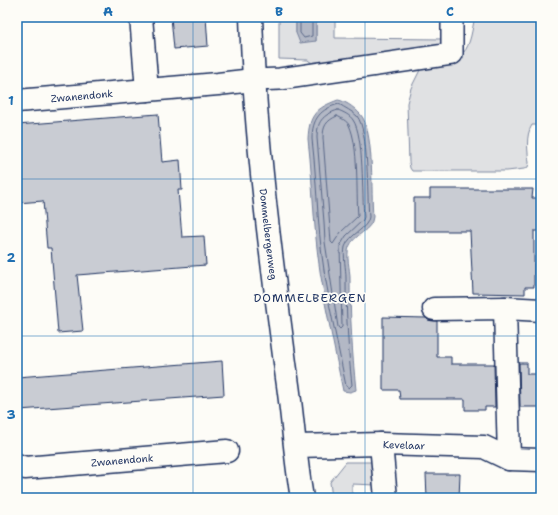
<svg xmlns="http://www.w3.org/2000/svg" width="558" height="515" viewBox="0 0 558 515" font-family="'Shantell Sans',sans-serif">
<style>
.green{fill:#e0e1e3;stroke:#7e88a0}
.water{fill:#b3b8c5;stroke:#76819c}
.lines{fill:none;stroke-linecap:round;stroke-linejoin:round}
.shore{stroke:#586687;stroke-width:1}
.building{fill:#c9ccd3;stroke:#1b2f5e}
.pedestrian-casing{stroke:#1b2f5e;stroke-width:24}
.minor-casing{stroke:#1b2f5e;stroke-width:25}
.tertiary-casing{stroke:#1b2f5e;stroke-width:25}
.pedestrian{stroke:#fdfcf7;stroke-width:21}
.minor{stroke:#fdfcf7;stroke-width:22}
.tertiary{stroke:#fdfcf7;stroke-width:22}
.grid{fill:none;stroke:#1f6fb2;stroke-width:1;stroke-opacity:0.55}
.labels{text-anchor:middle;stroke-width:3.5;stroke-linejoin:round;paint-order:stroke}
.street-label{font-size:10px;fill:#1b2f5e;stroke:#fdfcf7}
.quarter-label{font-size:12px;letter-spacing:1px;fill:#1b2f5e;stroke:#fdfcf7}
.neatline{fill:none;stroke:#1f6fb2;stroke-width:1.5}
.grid-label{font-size:13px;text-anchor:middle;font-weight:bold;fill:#1f6fb2}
</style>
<rect width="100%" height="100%" fill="#fdfcf7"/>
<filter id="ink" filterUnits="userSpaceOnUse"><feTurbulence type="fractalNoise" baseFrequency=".025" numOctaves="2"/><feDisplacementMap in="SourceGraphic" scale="8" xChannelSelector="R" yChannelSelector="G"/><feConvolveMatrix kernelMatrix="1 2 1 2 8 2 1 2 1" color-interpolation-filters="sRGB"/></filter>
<g filter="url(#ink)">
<g class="green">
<polygon points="279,17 296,17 296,33 316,41 316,17 335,17 335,38 445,39 446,50 313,64 308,60 279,59"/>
<path d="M475,17H541V125H532C525,136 528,152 529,163L528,167L524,169L507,171H412L410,168L409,162L407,103L411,88L423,64C433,62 457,60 463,53C471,45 472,28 475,17Z"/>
<polygon points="346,462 376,462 376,485 352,484 352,498 332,498 330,482"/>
</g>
<g class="water">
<polygon points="296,17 316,17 316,41 300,43 296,33"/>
<path d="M338,100C346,101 358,110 363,118C374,140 371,190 373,217C372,231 354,234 349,247C346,256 350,269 350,278C350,316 352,352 356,390L350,392L343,391L324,298V293C313,242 314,190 308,139C309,115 316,108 338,100Z"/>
</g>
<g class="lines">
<g class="shore">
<polyline points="300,17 300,33 304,38 312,36 312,17"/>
<path d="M339,104C345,108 352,111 357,116C369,131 367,195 369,217C368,229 349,234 345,247C343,257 346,268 346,278C346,314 348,350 352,385L349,388L346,386L328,298V292C317,241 318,190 312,139C312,119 320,109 339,104Z"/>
<path d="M338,110C343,112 350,115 353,120C364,135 362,196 364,217L363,220L346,236L340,246L342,327L340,329L338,327L325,242L324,222L317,138C317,122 322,115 338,110Z"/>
<path d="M337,116C341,118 347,121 349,125C359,146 356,191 358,216L341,232L333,244L331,242L323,138C323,126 326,121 337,116Z"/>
</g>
</g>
<g class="building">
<polygon points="171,17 206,17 208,46 174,49"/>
<polygon points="158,114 162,162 180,160 182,190 178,190 182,237 204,236 206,265 77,275 83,331 58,333 51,248 47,248 43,201 17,203 17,125"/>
<polygon points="430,189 533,189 532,198 541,198 541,231 534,231 534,287 525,287 525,294 473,293 470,231 414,231 414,198 430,198"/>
<polygon points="383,317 426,318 428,320 437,321 437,357 451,357 451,364 494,364 495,407 485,407 485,410 465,410 465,399 400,399 399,390 383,390"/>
<polygon points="222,361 224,395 19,410 17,377"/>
<polygon points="519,363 527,363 527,374 541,374 541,407 520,407"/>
<polygon points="426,474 460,474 459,498 427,498"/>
</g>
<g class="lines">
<g class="pedestrian-casing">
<polyline id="pedestrian" points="253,80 280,79 452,54 452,17"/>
</g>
<g class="minor-casing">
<g id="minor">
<polyline points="141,17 147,90"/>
<path id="s1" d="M17,101L218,84L253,80"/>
<polyline points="505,308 509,459"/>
<polyline points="434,309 505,308 541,310"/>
<polyline points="381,444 386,498"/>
<path id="s2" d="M296,446L381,444L484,447L509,459L541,460"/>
<path id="s3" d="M17,465L25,468L227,451"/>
</g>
</g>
<g class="tertiary-casing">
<g id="tertiary">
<path id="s4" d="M251,17C255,138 271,258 287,378C293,418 295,458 302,498"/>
</g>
</g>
<use href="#pedestrian" class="pedestrian"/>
<use href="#minor" class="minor"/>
<use href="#tertiary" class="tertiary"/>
</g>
</g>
<path class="grid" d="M193,17V498M365,17V498M17,179H541M17,336H541"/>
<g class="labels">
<g class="street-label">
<text dy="4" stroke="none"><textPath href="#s1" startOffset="65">Zwanendonk</textPath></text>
<text dy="4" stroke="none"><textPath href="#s4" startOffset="218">Dommelbergenweg</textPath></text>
<text dy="4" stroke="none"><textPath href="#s2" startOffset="108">Kevelaar</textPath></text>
<text dy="4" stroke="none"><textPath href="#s3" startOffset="106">Zwanendonk</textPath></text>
</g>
<g class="quarter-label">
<text x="310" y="302">DOMMELBERGEN</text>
</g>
</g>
<rect width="558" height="515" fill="none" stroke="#fdfcf7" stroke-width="44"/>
<rect x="22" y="22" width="514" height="471" class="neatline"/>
<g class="grid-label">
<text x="108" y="16">A</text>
<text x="279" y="16">B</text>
<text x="450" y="16">C</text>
<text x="11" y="105">1</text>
<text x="11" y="262">2</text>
<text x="11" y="419">3</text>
</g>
</svg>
